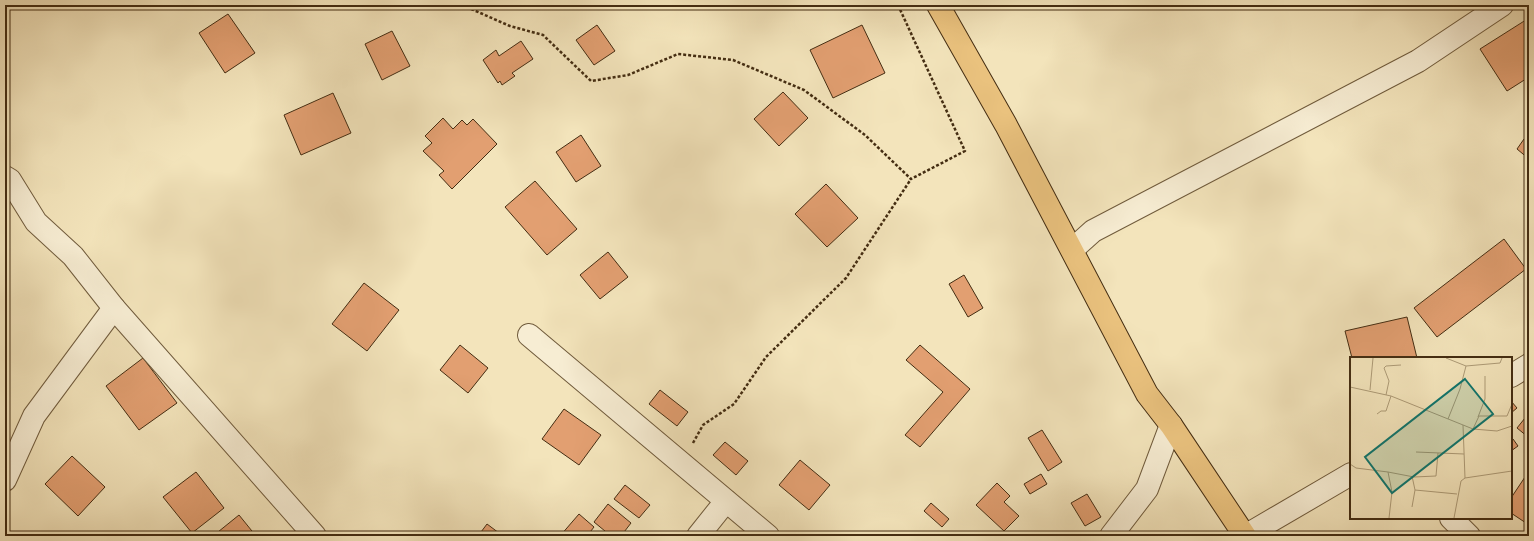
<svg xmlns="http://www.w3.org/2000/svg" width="1534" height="541" viewBox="0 0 1534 541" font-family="Alegreya,serif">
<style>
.building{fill:#e29f71;stroke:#442d12}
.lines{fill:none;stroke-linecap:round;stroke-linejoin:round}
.minor-casing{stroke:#705b3c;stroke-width:24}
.major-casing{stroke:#442d12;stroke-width:24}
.path{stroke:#442d12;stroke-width:2.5;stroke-dasharray:3 2;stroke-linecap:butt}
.minor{stroke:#f7edd3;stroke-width:22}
.major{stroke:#eac27e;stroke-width:22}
.inset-road{fill:none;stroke:#ad9b77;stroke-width:1}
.view{fill:#0f766e;fill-opacity:0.15;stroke:#0f766e;stroke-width:2}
.inset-edge{fill:none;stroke:#442d12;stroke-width:2}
</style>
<rect width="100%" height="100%" fill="#f3e4bb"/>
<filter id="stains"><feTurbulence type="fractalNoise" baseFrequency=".005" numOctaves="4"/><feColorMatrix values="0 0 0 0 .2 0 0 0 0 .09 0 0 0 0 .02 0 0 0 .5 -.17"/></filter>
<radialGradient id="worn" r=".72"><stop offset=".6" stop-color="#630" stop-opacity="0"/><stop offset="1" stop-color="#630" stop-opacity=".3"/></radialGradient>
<g class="building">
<polygon points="228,14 255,53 225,73 199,33"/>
<polygon points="1529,18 1529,77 1507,91 1480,49"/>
<polygon points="597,25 615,51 594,65 576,40"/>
<polygon points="862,25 885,73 833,98 810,50"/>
<polygon points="392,31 410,66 382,80 365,44"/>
<polygon points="521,41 533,59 512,73 515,76 502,85 500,81 498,83 483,60 496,50 499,56"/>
<polygon points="783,92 808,118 779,146 754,119"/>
<polygon points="333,93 351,133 301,155 284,115"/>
<polygon points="443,118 453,129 462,120 467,125 473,119 497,144 452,189 439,175 444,171 423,151 432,143 425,136"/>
<polygon points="581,135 601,166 576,182 556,152"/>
<polygon points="1524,139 1529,142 1529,159 1517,149"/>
<polygon points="535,181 577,229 547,255 505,207"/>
<polygon points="826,184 858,218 827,247 795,214"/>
<polygon points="1504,239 1526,269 1437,337 1414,308"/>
<polygon points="608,252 628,277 600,299 580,275"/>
<polygon points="964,275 983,308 968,317 949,284"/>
<polygon points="364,283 399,310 367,351 332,324"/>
<polygon points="1407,317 1417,358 1352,358 1345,331"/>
<polygon points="460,345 488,368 468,393 440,370"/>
<polygon points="920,345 970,389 920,447 905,435 943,392 906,360"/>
<polygon points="143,358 177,403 139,430 106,386"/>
<polygon points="660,390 688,412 677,426 649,404"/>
<polygon points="1511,401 1517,408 1511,413"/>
<polygon points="564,409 601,435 579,465 542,439"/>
<polygon points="1529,413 1529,436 1528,437 1517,428"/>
<polygon points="1042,430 1062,462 1048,471 1028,438"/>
<polygon points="1513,439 1518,446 1511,451 1511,441"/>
<polygon points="725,442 748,461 736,475 713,455"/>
<polygon points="72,456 105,487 78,516 45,484"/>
<polygon points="800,460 830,485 809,510 779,485"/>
<polygon points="1529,471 1529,525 1511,513 1511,498"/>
<polygon points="196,472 224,508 192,533 163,497"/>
<polygon points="1041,474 1047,484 1030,494 1024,484"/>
<polygon points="997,483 1010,496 1004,502 1019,516 1004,531 976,505"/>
<polygon points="625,485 650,505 639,518 614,499"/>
<polygon points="1087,494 1101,517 1085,526 1071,503"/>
<polygon points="931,503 949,519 942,527 924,511"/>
<polygon points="608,504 631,523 621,536 611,536 594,522"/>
<polygon points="579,514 594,527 587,536 560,536"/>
<polygon points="239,515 256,536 213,536"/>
<polygon points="487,524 503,536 478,536"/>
</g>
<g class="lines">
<g class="minor-casing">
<g id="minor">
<polyline points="5,177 10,180 36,222 73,256 114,308 34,416 5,480"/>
<polyline points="1073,249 1093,231 1418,61 1502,5"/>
<polyline points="114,308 315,536"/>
<polyline points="529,335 768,536"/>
<polyline points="1511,376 1529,365"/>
<polyline points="1451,518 1469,536"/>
<polyline points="698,536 726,501"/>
<polyline points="1111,536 1147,489 1171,425"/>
<polyline points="1245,536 1351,474"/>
</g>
</g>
<g class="major-casing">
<polyline id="major" points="938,5 1006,125 1147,394 1171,425 1245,536"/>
</g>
<g class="path">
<polyline points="462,5 510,26 543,35 591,81 628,75 678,54 733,60 804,90 865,135 911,179 965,151 898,5"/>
<polyline points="693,443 703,425 734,404 766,357 846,278 911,179"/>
</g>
<use href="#minor" class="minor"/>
<use href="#major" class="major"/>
</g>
<g transform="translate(1350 357)">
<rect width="162" height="162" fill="#f3e4bb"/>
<path class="inset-road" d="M96,1L116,9L110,32L98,62M116,9L150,6L152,1M0,30L41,39L123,72L147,74L162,69M20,33L23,1M36,38L39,24L34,11L36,9L51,8M27,57L31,54H36L41,39M128,60L135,42V19M113,68L115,121M123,72L129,59H157L162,47M66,95L114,97M0,107L6,111L38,115L42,135L39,161M38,115L64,120L86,119L88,96M62,119L65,133L107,137M62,150L65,133M104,161L111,124L115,121L162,114"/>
<path class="view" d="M115,22L143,57L42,136L15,100Z"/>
<rect width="162" height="162" class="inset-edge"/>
</g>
<rect width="1534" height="541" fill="none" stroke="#f3e4bb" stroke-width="20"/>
<rect x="6" y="6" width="1522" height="529" fill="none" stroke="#442d12" stroke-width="2"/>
<rect x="10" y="10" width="1514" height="521" fill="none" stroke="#442d12"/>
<rect width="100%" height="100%" filter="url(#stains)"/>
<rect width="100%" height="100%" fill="url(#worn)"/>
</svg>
